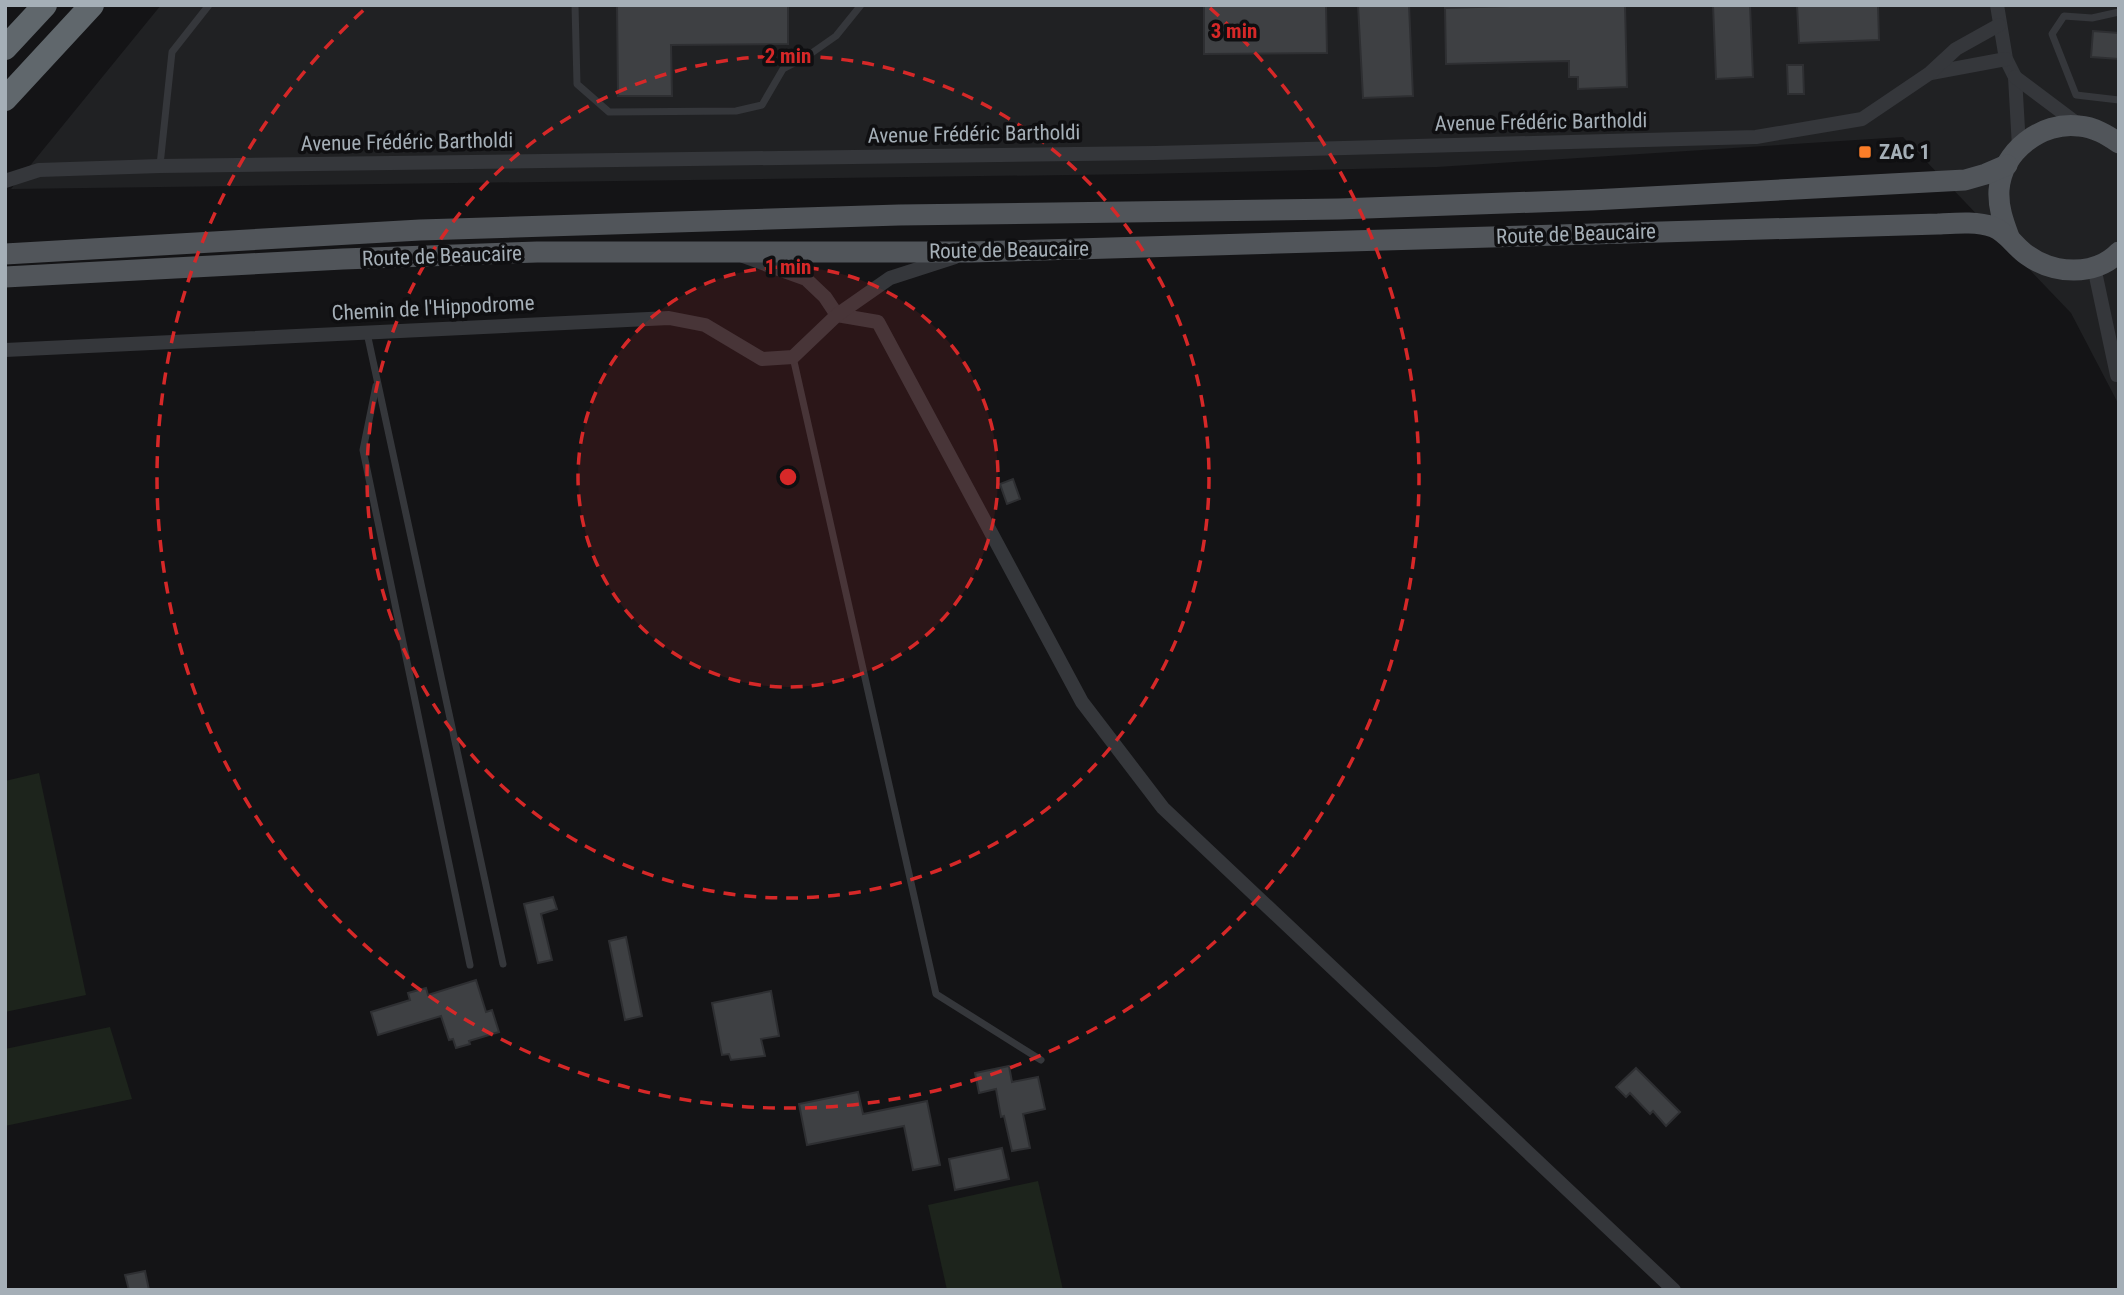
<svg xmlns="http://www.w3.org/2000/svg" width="2124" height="1295" viewBox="0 0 2124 1295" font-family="'Roboto Condensed',sans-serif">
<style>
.built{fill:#202123}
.green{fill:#1d241c}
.building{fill:#3e4043;stroke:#2e2f32;stroke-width:2}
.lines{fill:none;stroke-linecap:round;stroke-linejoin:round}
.lane{stroke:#35373b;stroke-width:7}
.street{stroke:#35373b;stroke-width:14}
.primary{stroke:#51555a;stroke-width:21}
.highway{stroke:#60676c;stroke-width:24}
.ring{fill:none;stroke:#d62828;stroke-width:3.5;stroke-dasharray:12 9}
.poi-dot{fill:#fa7d28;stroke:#0f0f11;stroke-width:2.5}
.labels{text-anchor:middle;stroke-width:7;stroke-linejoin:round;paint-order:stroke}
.street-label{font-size:21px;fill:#a5afb7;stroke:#0f0f11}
.poi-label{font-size:21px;font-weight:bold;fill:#a5afb7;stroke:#0f0f11;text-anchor:start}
.centre{fill:#d62828;stroke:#0f0f11;stroke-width:3.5}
.ring-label{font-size:21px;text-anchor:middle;font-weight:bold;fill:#d62828;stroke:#0f0f11;stroke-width:7;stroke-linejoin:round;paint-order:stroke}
</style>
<rect width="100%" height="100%" fill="#141416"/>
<polygon class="built" points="161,5 2119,5 2119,405 2071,313 1903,137 1437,167 1139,174 11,189"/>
<g class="green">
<polygon points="39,773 86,995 5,1012 5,781"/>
<polygon points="110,1027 132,1099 5,1126 5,1049"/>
<polygon points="1038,1181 1063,1290 947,1290 928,1205"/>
</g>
<g class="building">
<polygon points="617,5 788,5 788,44 671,45 672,96 618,96"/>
<polygon points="1204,5 1326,5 1327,53 1204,54"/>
<polygon points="1358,5 1409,5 1413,96 1363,98"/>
<polygon points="1544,5 1625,5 1627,87 1578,89 1578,77 1569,77 1569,61 1446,64 1445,8"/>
<polygon points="1713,5 1750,5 1753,77 1716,79"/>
<polygon points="1797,5 1878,5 1879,40 1799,43"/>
<polygon points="2093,31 2119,33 2119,59 2091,57"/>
<polygon points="1787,65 1803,65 1804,94 1788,94"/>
<polygon points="1013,479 1020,499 1007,504 1000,484"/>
<polygon points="553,897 557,909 541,914 552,960 538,963 524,904"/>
<polygon points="626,937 642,1016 625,1020 609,941"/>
<polygon points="476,980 486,1012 492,1010 499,1032 469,1041 470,1044 456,1048 453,1039 449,1040 441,1016 378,1035 371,1012 410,1000 408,993 426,988 428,995"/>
<polygon points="771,991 779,1036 761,1039 765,1056 731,1060 729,1054 722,1055 712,1003"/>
<polygon points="1009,1066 1012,1082 1038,1077 1045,1109 1023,1114 1030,1148 1012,1151 1004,1116 1001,1117 996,1089 979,1093 975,1073"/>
<polygon points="1636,1068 1680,1112 1666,1126 1653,1111 1650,1114 1630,1093 1626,1097 1616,1087"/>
<polygon points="858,1092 863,1114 927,1101 940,1165 913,1170 904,1126 807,1145 799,1104"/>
<polygon points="1002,1148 1009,1179 955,1190 949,1159"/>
<polygon points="145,1271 149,1290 129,1290 125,1275"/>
</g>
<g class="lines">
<g class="lane">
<polyline points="575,5 577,84 609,112 736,111 762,105 783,69 806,57 836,36 861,5"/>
<polyline points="2119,12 2092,18 2064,16 2052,34 2076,95 2119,100"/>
<polyline points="160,165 172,52 209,5"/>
<polyline points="367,333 503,964"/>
<polyline points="793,357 936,994 1041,1060"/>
<polyline points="376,386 363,450 470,965"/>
</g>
<g class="street">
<polyline points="1997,5 2006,59 2015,77 2019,147"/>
<polyline points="1931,73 2006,59"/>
<polyline points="2015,77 2079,125"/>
<polyline points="5,181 39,170 160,166 1155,153 1756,137 1862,119 1930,73 1956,49 1999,25"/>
<polyline points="743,256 806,279 825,297 837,315"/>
<polyline points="2094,267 2117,375 2119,375"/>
<polyline points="837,315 878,322 1082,702 1163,808 1674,1290"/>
<polyline points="5,350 669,318 705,325 762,359 793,357 837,315 890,278 955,257"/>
</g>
<g class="primary">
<path d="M2009,237C2003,221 1998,207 1999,190C2002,151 2042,121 2079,126C2094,127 2107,135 2119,143"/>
<polyline points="5,254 420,230 899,215 1339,209 1592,200 1965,180 1986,174 2007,165"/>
<path d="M5,277L343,259L537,252H971L1938,224C1956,223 1977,221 1993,227C2008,233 2015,247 2027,255C2053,274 2095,277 2119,252"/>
</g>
<g class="highway">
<polyline points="5,48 45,5"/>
<polyline points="5,99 92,5"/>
</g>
</g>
<circle cx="788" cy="477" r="210" fill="#d62828" fill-opacity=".12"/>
<g class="ring">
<circle cx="788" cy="477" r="210"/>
<circle cx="788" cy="477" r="421"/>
<path d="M1210 8A631 631 0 1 1 366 8"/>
</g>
<rect class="poi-dot" x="1858" y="145" width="14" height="14" rx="3.5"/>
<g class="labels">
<g class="street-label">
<text transform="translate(1541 122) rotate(-1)" y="7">Avenue Frédéric Bartholdi</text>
<text transform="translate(974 134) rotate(-1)" y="7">Avenue Frédéric Bartholdi</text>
<text transform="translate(407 142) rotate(-1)" y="7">Avenue Frédéric Bartholdi</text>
<text transform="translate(1576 234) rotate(-2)" y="7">Route de Beaucaire</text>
<text transform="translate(1009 250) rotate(-1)" y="7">Route de Beaucaire</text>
<text transform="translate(442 256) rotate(-2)" y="7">Route de Beaucaire</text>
<text transform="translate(433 308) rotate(-3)" y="7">Chemin de l'Hippodrome</text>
</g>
<g class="poi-label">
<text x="1879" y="159">ZAC 1</text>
</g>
</g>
<circle cx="788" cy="477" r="10" class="centre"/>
<g class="ring-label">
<text x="1234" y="38">3 min</text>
<text x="788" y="63">2 min</text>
<text x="788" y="274">1 min</text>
</g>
<rect width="2124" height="1295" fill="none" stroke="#a5afb7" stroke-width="14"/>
</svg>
